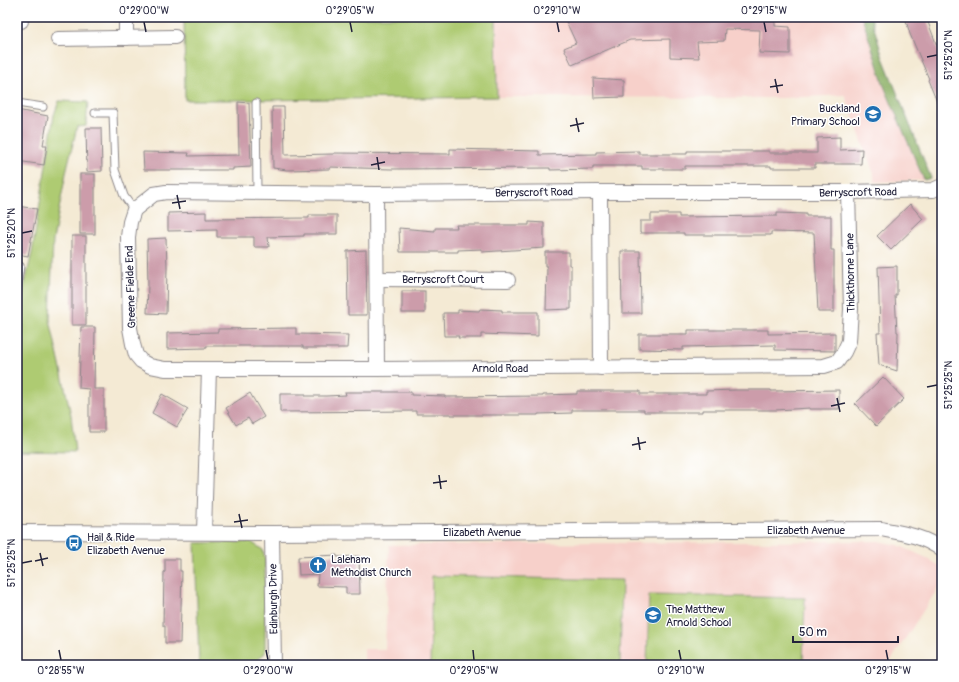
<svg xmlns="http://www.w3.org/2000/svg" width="959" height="682" viewBox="0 0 959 682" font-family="Pangolin,sans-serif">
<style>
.built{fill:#f7d0ca}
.green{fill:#aecb72;stroke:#687656}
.forest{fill:#8aaf64;stroke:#566850}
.building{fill:#cc9caa}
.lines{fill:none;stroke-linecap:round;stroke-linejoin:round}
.service-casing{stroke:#8b8688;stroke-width:9}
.minor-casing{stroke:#8b8688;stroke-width:16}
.service{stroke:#fff;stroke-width:7}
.minor{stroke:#fff;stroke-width:14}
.ticks{fill:none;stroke:#22223b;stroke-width:1.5}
.labels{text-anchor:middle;stroke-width:3;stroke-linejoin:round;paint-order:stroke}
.poi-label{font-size:11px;fill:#22223b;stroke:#fff;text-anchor:start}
.street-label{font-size:11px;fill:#22223b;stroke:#fff}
.neatline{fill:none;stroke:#22223b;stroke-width:1.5}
.ticks-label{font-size:10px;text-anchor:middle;fill:#22223b}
</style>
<rect width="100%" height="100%" fill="#fff"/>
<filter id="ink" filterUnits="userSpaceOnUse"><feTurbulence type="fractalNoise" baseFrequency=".025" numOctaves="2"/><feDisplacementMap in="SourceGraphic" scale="8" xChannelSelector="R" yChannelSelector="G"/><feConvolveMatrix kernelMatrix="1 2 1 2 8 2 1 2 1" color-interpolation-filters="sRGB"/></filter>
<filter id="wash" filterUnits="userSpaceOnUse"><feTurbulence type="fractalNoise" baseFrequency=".012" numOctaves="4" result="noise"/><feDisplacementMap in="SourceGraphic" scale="16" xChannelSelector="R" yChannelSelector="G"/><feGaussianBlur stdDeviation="0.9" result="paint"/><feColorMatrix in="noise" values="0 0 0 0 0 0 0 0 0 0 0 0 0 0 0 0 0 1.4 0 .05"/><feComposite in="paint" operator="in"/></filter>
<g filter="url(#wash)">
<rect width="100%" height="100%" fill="#f4ead4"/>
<g class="built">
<polygon points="496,17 862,17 884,86 924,180 874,182 874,174 845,95 782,98 497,97"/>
<polygon points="878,541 898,545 929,559 942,568 942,582 888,665 364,665 364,649 385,649 389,545"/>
</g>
<g class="green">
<polygon points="184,17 496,17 497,97 256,100 185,100"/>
<polygon points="59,101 88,102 86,126 77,127 67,168 53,240 50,320 71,415 75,452 17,451 17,340 24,287 32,253 54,115"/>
<polygon points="251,542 263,550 265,558 265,653 257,660 249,663 199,664 195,543"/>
<polygon points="432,576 622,580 620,665 430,665"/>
<polygon points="649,595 805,598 803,665 647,665"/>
</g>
<polygon class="forest" points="862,17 871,17 882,55 931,178 924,180 884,86"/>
<g id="blocks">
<g class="building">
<polygon points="564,17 615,17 615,18 663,19 663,17 775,17 775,26 790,27 790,54 759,53 760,30 725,29 724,41 697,42 699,58 670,57 670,39 630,40 572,65 564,48 576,43"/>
<polygon points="905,17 926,17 942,59 942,114 928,80 929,79 910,34"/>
<polygon points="593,78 624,80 624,97 594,98"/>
<polygon points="238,102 249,103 251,167 233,168 233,170 144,170 143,152 189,153 188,156 239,155"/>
<polygon points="272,107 284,107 285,155 334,154 334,153 450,154 450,149 539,151 539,155 596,154 596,152 639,151 639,154 687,154 687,151 769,151 769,153 817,153 817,138 840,137 840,150 862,149 861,164 815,164 815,168 771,168 771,166 685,166 685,169 642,169 642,166 593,166 593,169 550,170 550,168 391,169 330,167 330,169 287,170 273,168"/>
<polygon points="17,110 48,116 43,145 47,145 44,165 17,161"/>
<polygon points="86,128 101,128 102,171 87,172"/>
<rect x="80" y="174" width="15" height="60"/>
<polygon points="910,204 923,219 891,250 877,236"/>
<polygon points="17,206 37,209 28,256 17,254"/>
<polygon points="206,212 206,219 309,218 309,215 337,215 337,234 304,234 304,236 268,237 269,247 254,247 254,237 217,237 217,230 168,231 168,213"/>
<polygon points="777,213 806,214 806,216 831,216 831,250 834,250 834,312 818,312 814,233 771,232 771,235 684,235 684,233 640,233 640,221 651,221 651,214 679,214 679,217 777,216"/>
<polygon points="529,222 544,223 544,248 482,252 482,249 458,250 458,252 400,252 399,228 435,231 435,228 457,228 456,225 529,225"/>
<rect x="72" y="236" width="14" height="89"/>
<polygon points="166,238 167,267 166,314 147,313 148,284 147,239"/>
<polygon points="366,250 367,315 348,315 347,251"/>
<polygon points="621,251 640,251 641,313 622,313"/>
<polygon points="545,252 569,252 569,265 571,265 571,309 546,310 547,266 545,266"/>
<polygon points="897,266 897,295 895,295 897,332 898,332 897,371 879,365 877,333 880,333 878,267"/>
<rect x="402" y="291" width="23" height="22"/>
<polygon points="480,309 502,310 502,312 538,312 538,336 481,334 481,338 458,338 459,336 444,336 443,313 458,313 458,310 479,311"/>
<polygon points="81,327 95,327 94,389 104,389 104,432 89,432 89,389 79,388"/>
<polygon points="296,328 296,334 348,335 347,348 303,348 303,346 206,346 206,348 167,349 167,333 218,332 218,329"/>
<polygon points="688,330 768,330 768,334 835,333 835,351 775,350 775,345 683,347 683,350 639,349 639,334 688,334"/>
<polygon points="883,377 904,399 876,426 855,404"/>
<polygon points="735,390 771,390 771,391 839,390 839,409 810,409 810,408 776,410 702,410 702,412 644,412 644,410 572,410 572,413 538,414 538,415 451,415 451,414 416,414 416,411 280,412 280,394 305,394 305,396 326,396 346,395 345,392 411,392 411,395 445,396 445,397 543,396 543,395 577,394 577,391 640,391 640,394 706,394 706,391"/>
<polygon points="250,393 264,417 252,424 248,418 236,425 226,408"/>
<polygon points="162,394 188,409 177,427 152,413"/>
<polygon points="337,555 337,557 359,556 360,594 346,594 346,587 317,586 318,574 299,575 298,557"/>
<polygon points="165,559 180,559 180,571 182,571 180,643 165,643 165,626 163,626 164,572 165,572"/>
</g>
</g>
</g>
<g filter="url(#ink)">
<use href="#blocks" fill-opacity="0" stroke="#8b8688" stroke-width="1"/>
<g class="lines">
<g class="service-casing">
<g id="service">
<polyline points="17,103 43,107"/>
<polyline points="256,103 257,192"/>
<polyline points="95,113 113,113 115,170 124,196 134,210"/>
<polyline points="17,265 20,266 17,287"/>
</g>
</g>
<g class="minor-casing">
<g id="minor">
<polyline points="17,21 21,21"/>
<polyline points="126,38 126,17"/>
<polyline points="58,39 175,37"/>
<polyline points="600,192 601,368"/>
<polyline points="848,192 851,309 849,341 844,352 837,362 824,366 377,369 165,369 150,366 141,361 136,355 133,344 130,328 128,237 130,222 134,210 154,194 166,192 376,194 600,192 848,192 933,190 942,186"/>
<polyline points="376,194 377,369"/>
<polyline points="377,279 508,280"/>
<path d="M17,532L272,533L881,529C903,533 924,536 942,550"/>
<polyline points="204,532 209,369"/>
<polyline points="272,533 274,665"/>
</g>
</g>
<use href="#service" class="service"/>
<use href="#minor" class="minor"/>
</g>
</g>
<path class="ticks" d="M144,22L146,32M350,22L352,32M557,22L559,32M764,22L766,32M927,57L937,55M775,79L778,93M770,87L783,85M576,118L579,132M570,126L584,123M377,157L379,170M371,165L385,162M177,195L180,209M172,203L186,201M22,233L32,231M927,387L937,385M837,398L840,412M831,406L845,403M638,437L640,450M632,445L646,442M439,475L441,489M433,483L447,481M239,514L242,528M234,522L248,520M40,553L43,566M35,561L48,558M22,563L32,561M59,650L61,660M266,650L268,660M473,650L474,660M679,650L681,660M886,650L888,660"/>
<defs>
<g id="school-disc" transform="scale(0.9)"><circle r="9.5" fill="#1f6fb2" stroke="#fff"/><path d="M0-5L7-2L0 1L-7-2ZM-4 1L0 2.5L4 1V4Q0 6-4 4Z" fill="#fff"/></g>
<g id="bus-disc" transform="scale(0.9)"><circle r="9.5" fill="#1f6fb2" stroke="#fff"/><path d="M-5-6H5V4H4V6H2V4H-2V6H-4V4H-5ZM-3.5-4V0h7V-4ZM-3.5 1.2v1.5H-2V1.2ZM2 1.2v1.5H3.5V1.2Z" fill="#fff"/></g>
<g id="church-disc" transform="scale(0.9)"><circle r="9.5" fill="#1f6fb2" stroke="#fff"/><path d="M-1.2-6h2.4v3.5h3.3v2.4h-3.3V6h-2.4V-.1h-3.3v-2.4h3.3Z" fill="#fff"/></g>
</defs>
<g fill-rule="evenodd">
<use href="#school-disc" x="873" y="114"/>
<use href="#bus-disc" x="74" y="543"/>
<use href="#church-disc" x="318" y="565"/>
<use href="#school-disc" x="653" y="615"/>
</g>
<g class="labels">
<g class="poi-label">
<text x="860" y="112" text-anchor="end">Buckland<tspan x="860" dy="13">Primary School</tspan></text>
<text x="87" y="541">Hail &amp; Ride<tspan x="87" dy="13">Elizabeth Avenue</tspan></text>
<text x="331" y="563">Laleham<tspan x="331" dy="13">Methodist Church</tspan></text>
<text x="666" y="613">The Matthew<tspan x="666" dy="13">Arnold School</tspan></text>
</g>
<g class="street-label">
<text transform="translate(534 192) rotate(-1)" y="4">Berryscroft Road</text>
<text transform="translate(858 192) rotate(-1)" y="4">Berryscroft Road</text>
<text transform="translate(850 273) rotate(-91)" y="4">Thickthorne Lane</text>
<text x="443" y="283">Berryscroft Court</text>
<text transform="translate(130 287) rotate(-92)" y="4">Greene Fielde End</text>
<text x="500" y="372">Arnold Road</text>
<text x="806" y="534">Elizabeth Avenue</text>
<text x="482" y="536">Elizabeth Avenue</text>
<text transform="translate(273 599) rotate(-91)" y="4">Edinburgh Drive</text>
</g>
</g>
<rect width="959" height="682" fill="none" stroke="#fff" stroke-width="44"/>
<path d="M793 636v6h105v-6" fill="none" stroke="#22223b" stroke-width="2"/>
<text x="799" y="636" font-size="12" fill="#22223b" stroke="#ffffff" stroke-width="3" paint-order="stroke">50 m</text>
<rect x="22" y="22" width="915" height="638" class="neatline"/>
<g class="ticks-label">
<text x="144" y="14">0°29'00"W</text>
<text x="350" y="14">0°29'05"W</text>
<text x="557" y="14">0°29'10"W</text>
<text x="764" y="14">0°29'15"W</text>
<text transform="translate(948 55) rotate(-90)" y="4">51°25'20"N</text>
<text transform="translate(11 233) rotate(-90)" y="4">51°25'20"N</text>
<text transform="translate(948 385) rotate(-90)" y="4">51°25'25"N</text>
<text transform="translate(11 563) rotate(-90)" y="4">51°25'25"N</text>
<text x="61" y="674">0°28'55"W</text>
<text x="268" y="674">0°29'00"W</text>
<text x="474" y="674">0°29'05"W</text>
<text x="681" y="674">0°29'10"W</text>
<text x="888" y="674">0°29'15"W</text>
</g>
</svg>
